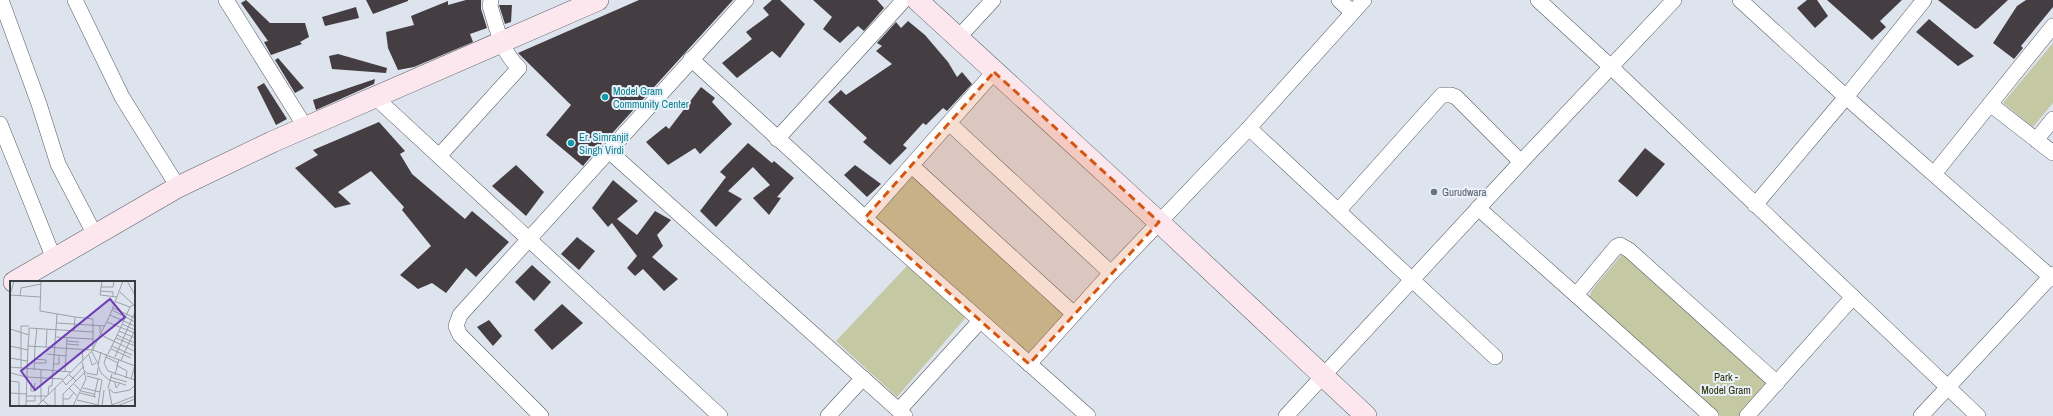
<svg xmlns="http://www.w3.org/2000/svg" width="2053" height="416" viewBox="0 0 2053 416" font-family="'Archivo Narrow',sans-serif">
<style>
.green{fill:#c4c9a4}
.building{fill:#443d42}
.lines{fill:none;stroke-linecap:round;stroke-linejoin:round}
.street-casing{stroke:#565b63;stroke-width:16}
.secondary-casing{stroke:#565b63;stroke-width:22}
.street{stroke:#fff;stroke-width:15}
.secondary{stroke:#fbe7ed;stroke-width:21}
.marked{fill:#d65611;fill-opacity:0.2;stroke:#d65611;stroke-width:3;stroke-dasharray:8 5;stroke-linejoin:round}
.culture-dot{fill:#0f9aa8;stroke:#eaf1fa;stroke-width:1.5}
.worship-dot{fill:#6b7280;stroke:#eaf1fa;stroke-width:1.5}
.labels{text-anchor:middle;stroke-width:4;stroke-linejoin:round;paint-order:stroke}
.culture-label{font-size:11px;fill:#0d838f;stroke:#eaf1fa;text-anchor:start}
.worship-label{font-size:11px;fill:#5b616d;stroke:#eaf1fa;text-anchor:start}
.park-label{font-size:11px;fill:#2c2f08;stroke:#eaf1fa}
.inset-road{fill:none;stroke:#9ba1a8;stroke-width:1}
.view{fill:#6e3eb5;fill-opacity:0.15;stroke:#6e3eb5;stroke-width:2}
.inset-edge{fill:none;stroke:#393c40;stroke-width:2}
</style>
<rect width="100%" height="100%" fill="#dde4ed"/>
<g class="green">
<polygon points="2053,43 2053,103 2033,127 2003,103"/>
<polygon points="910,175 1070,312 1027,359 871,218"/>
<polygon points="1622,254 1771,386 1743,416 1720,416 1589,298 1592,290"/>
<polygon points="907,266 967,316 897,397 836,341"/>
</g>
<g class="building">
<polygon points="246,0 270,23 305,23 309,37 300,42 302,44 271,55 264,42 268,41 241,3"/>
<polygon points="366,0 408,0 408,1 373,14"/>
<polygon points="466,0 481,0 481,9 487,28 470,34 473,42 414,67 398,70 388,48 386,32 414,25 411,16 448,1 448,5"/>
<polygon points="639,0 733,0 607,139 606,138 583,166 546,135 571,105 518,53"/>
<polygon points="772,0 780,0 805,24 780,58 772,51 737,78 722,63 752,39 746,32 769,15 763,8"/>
<polygon points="813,0 877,0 884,8 864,31 858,26 840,43 823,29 832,17"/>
<polygon points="1807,0 1817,0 1828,16 1815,28 1797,8"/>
<polygon points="1827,0 1902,0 1880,21 1886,27 1872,40"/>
<polygon points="1938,0 2008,0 1978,28 1975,29"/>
<polygon points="2026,0 2053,0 2053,7 2021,46 2023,48 2014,59 1993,43 2017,6"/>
<polygon points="499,5 512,5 511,22 505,24"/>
<polygon points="356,7 359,18 325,26 322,17"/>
<polygon points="1929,19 1958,43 1974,56 1958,66 1916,32"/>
<polygon points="908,21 925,35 948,62 957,77 962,72 972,84 947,111 943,108 926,125 923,123 903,145 907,148 890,165 863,142 867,138 828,102 841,90 846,95 892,64 876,51 882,46 877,43 896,22 901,28"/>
<polygon points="338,54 387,68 386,73 332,69 329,56"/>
<polygon points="278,58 304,88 295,93 275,60"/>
<polygon points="375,79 374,84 316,110 313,100"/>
<polygon points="264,83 287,119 276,125 257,87"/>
<polygon points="701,87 715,98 712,102 732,124 700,154 695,148 668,165 646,142 666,126 669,129"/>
<polygon points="379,122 405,151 400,154 412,174 465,219 472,211 509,242 476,277 466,268 446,293 432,283 418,289 400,275 431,246 402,210 404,207 371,171 338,192 351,204 335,208 295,168 318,155 313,150"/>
<polygon points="748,143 772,163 774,161 794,178 777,197 781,198 769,215 753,198 770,185 753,167 728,191 742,199 716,227 700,211 726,177 720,172"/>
<polygon points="1645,148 1665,164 1637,197 1618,181"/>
<polygon points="516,165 544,192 526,216 492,186"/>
<polygon points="855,165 881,184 867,197 844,175"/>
<polygon points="613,180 638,201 617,219 637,235 655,211 671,220 657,235 663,246 652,257 678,279 664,291 643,269 635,276 627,268 637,256 612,223 608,227 592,208"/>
<polygon points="577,237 595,251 579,270 561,254"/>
<polygon points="532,265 551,282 534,301 515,282"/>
<polygon points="562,304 583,323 552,350 534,330"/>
<polygon points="489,320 502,336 493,346 477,327"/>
</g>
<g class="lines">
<g class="street-casing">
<g id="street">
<polyline points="1,0 39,104 58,164 95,235"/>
<polyline points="75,0 122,97 178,187"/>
<polyline points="226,0 306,128"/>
<polyline points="1339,0 1352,12"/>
<polyline points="1538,0 1611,67 1978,416"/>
<polyline points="1740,0 1846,97 2053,279"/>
<polyline points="958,38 993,0"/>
<polyline points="691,59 865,218 1088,416"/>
<polyline points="376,98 720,416"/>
<polyline points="1990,104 2053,26"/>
<polyline points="949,123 1111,273"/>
<polyline points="0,124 54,259"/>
<polyline points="1249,128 1495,357"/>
<polyline points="777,139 904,0"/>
<polyline points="2036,140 2053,119"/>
<polyline points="610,152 905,416"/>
<path d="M440,155L519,68C501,51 497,28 490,6L491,0"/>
<polyline points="912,166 1074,314"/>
<polyline points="1934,174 1990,104 2053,153"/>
<polyline points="1755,205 1846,97 1924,0"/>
<polyline points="1478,208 1576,295"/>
<polyline points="1339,210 1442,95 1451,95 1456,97 1521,162"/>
<polyline points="865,218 994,72"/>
<polyline points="1029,364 1111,273 1249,128 1364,0"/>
<polyline points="899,410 980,321"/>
<polyline points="541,416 460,335 456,326 460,315 746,0"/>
<polyline points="828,416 863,378"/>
<polyline points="1286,416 1521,162 1674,0"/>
<polyline points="1711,416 1576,295 1616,247 1620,245 1629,250 1777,383"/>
<polyline points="1747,416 1853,297"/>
<polyline points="1921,416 2053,274"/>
</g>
</g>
<g class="secondary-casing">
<g id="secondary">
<polyline points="917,0 1159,222 1366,416"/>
<polyline points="14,282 178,187 272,142 598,0"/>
</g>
</g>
<use href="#street" class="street"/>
<use href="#secondary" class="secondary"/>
</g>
<path class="marked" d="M994,72L1159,222L1029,364L865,218Z"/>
<g class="culture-dot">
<circle cx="605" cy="97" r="4"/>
<circle cx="571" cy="143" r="4"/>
</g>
<circle class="worship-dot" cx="1434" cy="192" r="4"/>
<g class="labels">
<g class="culture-label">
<text x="613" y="95">Model Gram<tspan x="613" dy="13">Community Center</tspan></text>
<text x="579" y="141">Er. Simranjit<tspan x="579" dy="13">Singh Virdi</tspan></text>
</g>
<g class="worship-label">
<text x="1442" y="196">Gurudwara</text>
</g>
<g class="park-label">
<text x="1726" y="381">Park -<tspan x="1726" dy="13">Model Gram</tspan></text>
</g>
</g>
<g transform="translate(10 281)">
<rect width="125" height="125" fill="#dde4ed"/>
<path class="inset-road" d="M31,0L30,30L65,36L64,50M92,0L90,14L107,16M117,0L125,14M91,6H103L104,0M90,10L103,11V15M110,11L124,24M0,14L30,16M0,14L4,0M10,15L11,7L31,3M106,21L120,26M125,23L120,26L109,50L125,57M103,27L125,37M102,29L125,41M100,34L125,45M65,36L83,38V69M97,41L125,52M46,42L95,45M90,45V52L95,56L124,70M0,48L19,54L18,65L83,69L125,85M19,54V47L83,51M107,54L125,62M45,56L83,58M106,57L125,65M57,60L69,61M57,63L69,64M0,65L18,69M25,65L27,47M102,65L122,74M36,66L37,48M72,68L73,80M101,68L121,77M82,71L88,83M91,71L88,84L91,92L99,99L116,104M37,73L56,75M97,73L94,82L98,90L125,99M98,73L109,50M79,74L82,84L86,82M96,76L108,82M105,76L125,31M0,77L17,80M111,79L125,49L112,43M24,82H36V79L24,78M43,83H49V74M106,84L117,90L116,97M0,86L61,91M11,88V45H19M24,89L25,65M55,91L57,57M1,92L16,96L53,98M76,92L87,94L88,87M102,93L98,107L104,112L120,109L125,104M105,94L109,78M100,96L117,101M121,98L125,84M0,100L9,101V125M53,100L56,104L63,97L59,94M66,100L76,90M105,101L106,107L110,102M21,102V110H24L25,102M63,102L71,110L84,113M45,107V125M59,107L68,116M73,107L90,111L92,99L77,95M99,109L102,124L125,115M90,111L88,124L91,125M0,112L16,113M70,112L86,116M38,114L39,105H42L47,33M16,115H37M84,116L88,98M53,118H59L64,111M33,119L38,124L48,125M67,119L88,124M16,120H25V115M31,121V89M16,125L18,65M27,125L82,70L100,34L113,0M53,125V113L66,100L63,97L74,85M63,125L76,98L72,81M92,125L94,109M107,125L125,118"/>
<path class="view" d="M100,18L115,36L25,109L11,90Z"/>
<rect width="125" height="125" class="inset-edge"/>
</g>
</svg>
